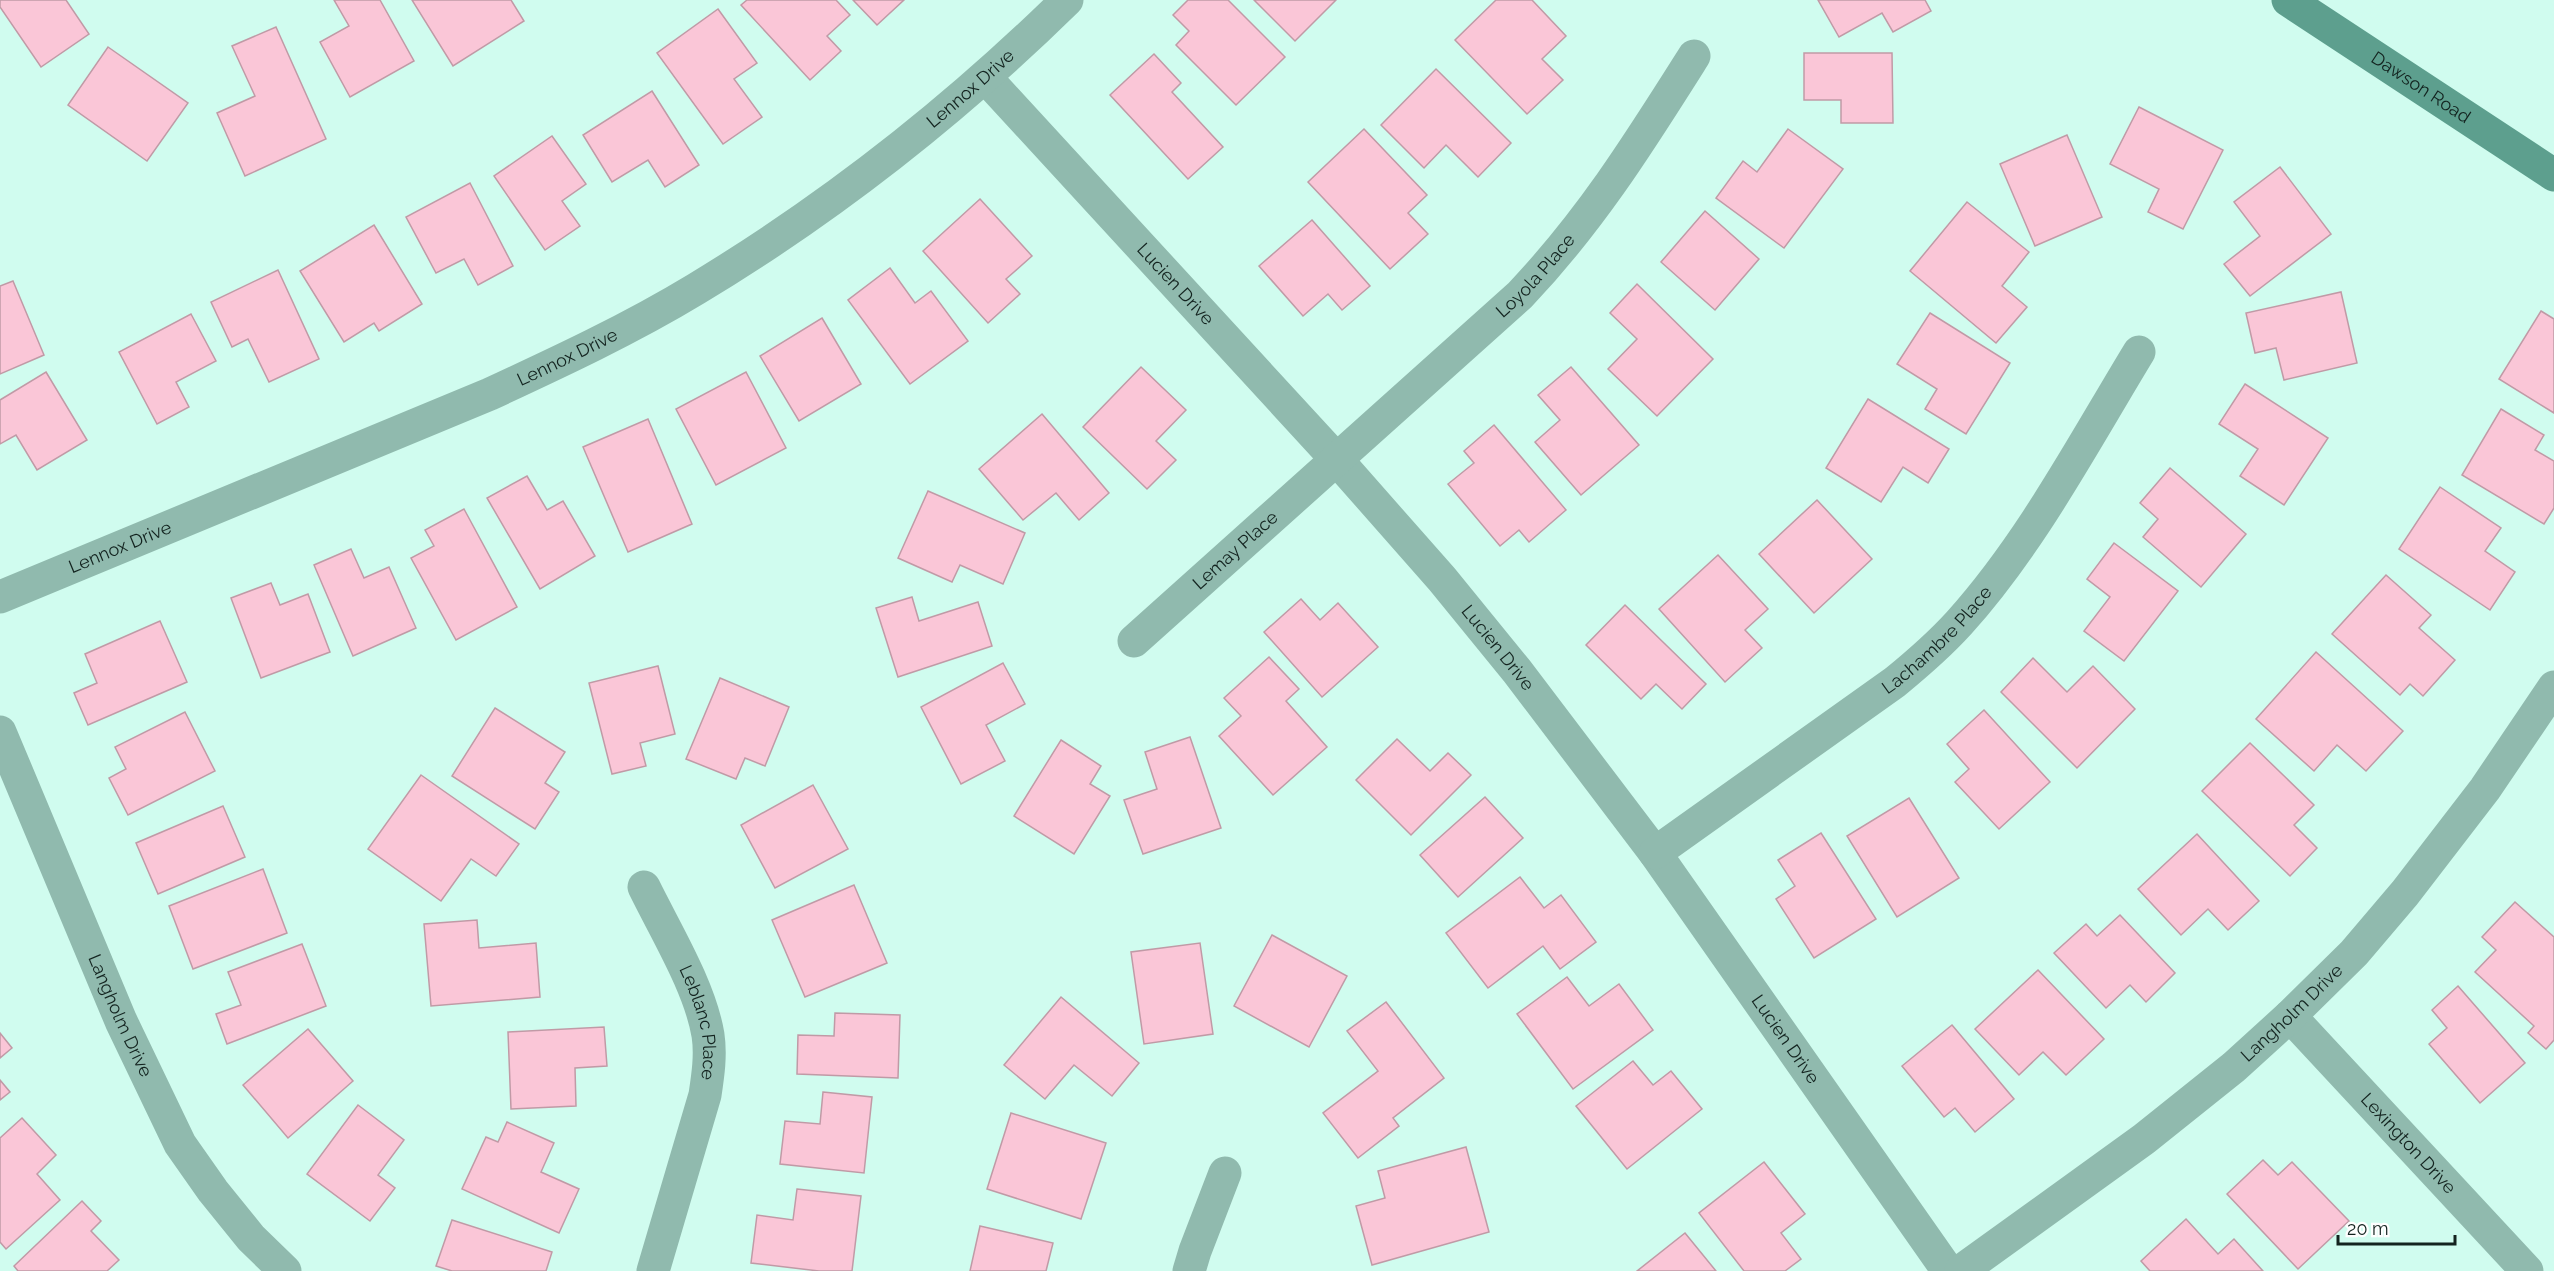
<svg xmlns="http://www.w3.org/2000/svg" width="2554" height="1271" viewBox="0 0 2554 1271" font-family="Raleway,sans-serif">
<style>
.building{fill:#fac6d7;stroke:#c09aa6;stroke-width:1.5}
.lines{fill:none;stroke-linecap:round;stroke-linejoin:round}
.minor{stroke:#90baae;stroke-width:33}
.tertiary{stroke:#90baae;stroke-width:33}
.secondary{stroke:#5d9f8e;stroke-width:33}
.labels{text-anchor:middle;stroke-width:4.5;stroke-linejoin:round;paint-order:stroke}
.street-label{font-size:18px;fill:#13231f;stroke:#fefefe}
</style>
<rect width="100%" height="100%" fill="#d0fcef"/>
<g class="building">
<polygon points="0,0 66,0 89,34 41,67 0,7"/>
<polygon points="334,0 380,0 414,61 350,97 320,42 349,26"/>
<polygon points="412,0 511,0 524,21 453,66"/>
<polygon points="747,0 836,0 850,15 827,36 841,51 810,80 741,5"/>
<polygon points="853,0 904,0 877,25"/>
<polygon points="1188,0 1228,0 1285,57 1236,105 1176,45 1189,31 1173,15"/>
<polygon points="1254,0 1336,0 1295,41"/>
<polygon points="1496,0 1532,0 1566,36 1542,59 1563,80 1527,114 1455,40"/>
<polygon points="1818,0 1925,0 1931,11 1893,32 1882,13 1839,37"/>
<polygon points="718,9 757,63 734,79 762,117 723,144 657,53"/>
<polygon points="276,27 326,139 245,176 217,113 255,96 232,46"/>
<polygon points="108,47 188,103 147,161 68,105"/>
<polygon points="1804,53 1892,53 1893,123 1841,123 1841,100 1804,100"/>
<polygon points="1154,54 1181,83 1172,92 1223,147 1188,179 1110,95"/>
<polygon points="1436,69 1511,143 1478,177 1446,145 1424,168 1381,125"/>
<polygon points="652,91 699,165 665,187 648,160 612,182 583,135"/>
<polygon points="2139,107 2223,150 2183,229 2148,212 2159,189 2110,164"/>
<polygon points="1364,129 1427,195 1408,213 1428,234 1390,269 1308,182"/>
<polygon points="1788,129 1843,169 1784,248 1716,198 1743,161 1757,172"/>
<polygon points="2067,135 2102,217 2035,246 2000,164"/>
<polygon points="552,136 586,184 562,201 580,226 545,250 494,176"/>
<polygon points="2280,167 2331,234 2250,296 2224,264 2260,236 2234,202"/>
<polygon points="470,183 513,266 478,285 464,259 436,273 406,217"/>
<polygon points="980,199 1032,256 1006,279 1020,294 988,323 923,251"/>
<polygon points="1967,202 2029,252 2002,286 2027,307 1996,343 1910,271"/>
<polygon points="1705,211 1759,259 1715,310 1661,262"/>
<polygon points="1312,220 1370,286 1342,310 1328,294 1303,316 1259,266"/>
<polygon points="374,225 422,304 379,331 374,323 344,342 300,271"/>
<polygon points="890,268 915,303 931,291 968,341 910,384 848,300"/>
<polygon points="278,270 319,359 269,382 248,339 232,347 211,302"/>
<polygon points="13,281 44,355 0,374 0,286"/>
<polygon points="1637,284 1713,359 1657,416 1608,369 1637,339 1610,313"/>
<polygon points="2341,292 2357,363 2284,380 2276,348 2255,353 2246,313"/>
<polygon points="2541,311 2554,319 2554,413 2499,379"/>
<polygon points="1930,313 2010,363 1966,434 1925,409 1937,389 1897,364"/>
<polygon points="191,314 216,361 176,382 189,407 157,424 119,352"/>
<polygon points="822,318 861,384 799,421 760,356"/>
<polygon points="1141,367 1186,410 1156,441 1176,460 1147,489 1083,427"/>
<polygon points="1571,367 1639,445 1581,495 1535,442 1560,420 1538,395"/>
<polygon points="46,372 87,440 37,470 16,435 0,444 0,400"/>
<polygon points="746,372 786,448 716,485 676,409"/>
<polygon points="2245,384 2328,438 2284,505 2240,476 2258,449 2219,424"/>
<polygon points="1868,399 1949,449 1928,483 1903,467 1881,502 1826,468"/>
<polygon points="2501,409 2544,435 2535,450 2554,461 2554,508 2544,524 2462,475"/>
<polygon points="1042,414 1109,493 1079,520 1056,493 1023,520 979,469"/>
<polygon points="648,419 692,524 628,552 583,447"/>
<polygon points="1494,425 1566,510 1529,542 1519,530 1500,546 1448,484 1474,463 1464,451"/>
<polygon points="2170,468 2246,534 2201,587 2143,537 2158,519 2140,503"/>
<polygon points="527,476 547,510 563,501 595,556 540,589 487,498"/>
<polygon points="2440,487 2501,528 2485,551 2515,572 2490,610 2399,549"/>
<polygon points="928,491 1025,533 1003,584 960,565 952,582 898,558"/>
<polygon points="1817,500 1872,559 1814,613 1759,554"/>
<polygon points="464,509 517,607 456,640 411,558 434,546 425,530"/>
<polygon points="2114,543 2178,591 2124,661 2084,631 2110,597 2087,579"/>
<polygon points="351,549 364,578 389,567 416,628 353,656 314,565"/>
<polygon points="1718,555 1768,609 1745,630 1762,648 1725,682 1659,609"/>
<polygon points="2386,575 2431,615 2419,628 2455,660 2423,696 2410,684 2400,695 2332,634"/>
<polygon points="271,583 280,605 308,594 330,652 261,678 231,598"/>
<polygon points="912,597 919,621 978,602 992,646 898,677 876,608"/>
<polygon points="1301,599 1320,620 1338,603 1378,647 1322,697 1264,632"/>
<polygon points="1625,605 1706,684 1682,709 1656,684 1641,699 1586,645"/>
<polygon points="160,621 187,682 88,725 74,693 97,683 85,654"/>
<polygon points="2316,652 2403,731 2366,771 2337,745 2314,771 2256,719"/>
<polygon points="1269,657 1299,689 1286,701 1327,747 1273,795 1219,736 1241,716 1224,698"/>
<polygon points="2033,658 2067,692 2093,666 2135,709 2077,768 2001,692"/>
<polygon points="1003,663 1025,704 986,725 1005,761 961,784 921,707"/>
<polygon points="658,666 675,734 640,743 646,766 612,774 589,683"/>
<polygon points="720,678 789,707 765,766 745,758 736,779 686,759"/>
<polygon points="495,708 565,752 545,783 559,792 535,829 452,776"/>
<polygon points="1984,710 2050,782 1999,829 1955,782 1969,769 1947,744"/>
<polygon points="185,712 215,771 128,815 109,778 126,769 115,747"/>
<polygon points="1190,737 1221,828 1143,854 1124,800 1157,789 1145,752"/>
<polygon points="1397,739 1430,771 1448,753 1471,775 1411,835 1356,780"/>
<polygon points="1061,740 1101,766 1090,784 1110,796 1074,854 1014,816"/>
<polygon points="2250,743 2314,805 2294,825 2317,848 2290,876 2202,791"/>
<polygon points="421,775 519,844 496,876 471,859 441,901 368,849"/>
<polygon points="813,785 848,849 775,888 741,825"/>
<polygon points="1485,797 1523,838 1458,897 1420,855"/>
<polygon points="1909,798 1959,878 1897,917 1847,836"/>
<polygon points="223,806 245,857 158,894 136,843"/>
<polygon points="1821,833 1876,919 1814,958 1776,899 1795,886 1778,860"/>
<polygon points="2197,834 2259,901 2228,930 2208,909 2181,935 2138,889"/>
<polygon points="263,869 287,933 193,969 169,906"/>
<polygon points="1520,877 1544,908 1561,895 1596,942 1560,969 1543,946 1488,988 1446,933"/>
<polygon points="854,885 887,963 805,997 772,920"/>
<polygon points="2515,902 2554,937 2554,1040 2546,1049 2528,1033 2534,1026 2475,972 2496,950 2482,937"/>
<polygon points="2120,915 2175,973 2146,1002 2130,985 2106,1008 2054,953 2086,924 2097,936"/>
<polygon points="477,920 479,948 536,943 540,997 431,1006 424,924"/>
<polygon points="1272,935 1347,976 1309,1047 1234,1006"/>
<polygon points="1200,943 1213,1034 1144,1044 1131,952"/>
<polygon points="302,944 326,1006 227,1044 216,1014 241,1005 228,972"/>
<polygon points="2038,970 2104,1039 2066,1075 2043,1052 2019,1075 1975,1029"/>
<polygon points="1567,977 1589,1006 1619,984 1653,1030 1573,1089 1517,1014"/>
<polygon points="2458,986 2525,1063 2480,1103 2429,1044 2447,1028 2432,1010"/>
<polygon points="1061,997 1139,1063 1112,1096 1074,1065 1045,1099 1004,1065"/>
<polygon points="1386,1002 1444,1078 1393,1118 1399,1126 1358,1158 1323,1113 1378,1071 1347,1031"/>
<polygon points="835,1013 900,1015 898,1078 797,1074 798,1035 834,1036"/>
<polygon points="1952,1025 2014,1099 1975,1132 1955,1108 1944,1117 1902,1066"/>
<polygon points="604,1027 607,1066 575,1068 576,1106 511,1109 508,1032"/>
<polygon points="308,1029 353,1081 288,1138 243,1085"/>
<polygon points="0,1033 12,1048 0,1058"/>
<polygon points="1633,1061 1653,1085 1671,1071 1702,1109 1627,1169 1576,1106"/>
<polygon points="0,1080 10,1092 0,1100"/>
<polygon points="823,1092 872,1097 864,1173 780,1164 785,1121 820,1124"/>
<polygon points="358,1105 404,1140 378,1175 395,1188 370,1221 307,1174"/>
<polygon points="1011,1113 1106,1143 1081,1219 987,1189"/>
<polygon points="22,1118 56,1155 37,1174 60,1200 6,1249 0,1242 0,1138"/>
<polygon points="507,1122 554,1143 541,1172 579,1189 559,1233 462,1189 486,1137 498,1142"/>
<polygon points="1466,1147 1489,1232 1372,1265 1356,1206 1385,1198 1378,1171"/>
<polygon points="2263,1160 2278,1175 2292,1162 2349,1221 2298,1269 2227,1194"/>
<polygon points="1764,1162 1805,1214 1781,1233 1801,1259 1785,1271 1744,1271 1699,1213"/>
<polygon points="797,1189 861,1196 852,1271 819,1271 751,1263 757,1215 793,1220"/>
<polygon points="82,1201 101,1221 91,1231 119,1260 107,1271 18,1271 14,1266"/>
<polygon points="2186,1219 2218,1254 2234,1239 2263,1271 2150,1271 2141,1261"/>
<polygon points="452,1220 552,1252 546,1271 452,1271 436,1266"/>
<polygon points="980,1226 1053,1243 1046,1271 970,1271"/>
<polygon points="1685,1233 1716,1271 1637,1271"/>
</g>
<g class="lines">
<g class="minor">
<path id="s1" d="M986,78L1338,461L1442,579L1517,671L1655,853L1948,1271"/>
<path id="s2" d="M1134,641L1520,295C1591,220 1639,143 1694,56"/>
<path id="s3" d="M1655,853L1895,682C1917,664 1939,645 1959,623C2031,543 2083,444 2139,352"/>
<path id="s4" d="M644,887C666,932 700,987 708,1035C711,1055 708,1075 705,1095L653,1271"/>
<polyline points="1189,1271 1195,1251 1225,1173"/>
</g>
<g class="tertiary">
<path id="s5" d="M0,597L490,394C559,362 630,329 696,289C832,207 954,111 1067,0"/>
<path id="s6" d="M0,732L121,1021L180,1144L213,1191L251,1238L285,1271"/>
<path id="s7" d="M2290,1016L2527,1271"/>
<path id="s8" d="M1961,1271L2144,1139L2234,1067L2290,1016L2354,953L2405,893L2485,789L2554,687"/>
</g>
<path class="secondary" id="s9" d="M2288,0L2554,175"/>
</g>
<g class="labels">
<g class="street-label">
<text dy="6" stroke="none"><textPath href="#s9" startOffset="159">Dawson Road</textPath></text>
<text dy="6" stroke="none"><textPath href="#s5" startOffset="1102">Lennox Drive</textPath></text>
<text dy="6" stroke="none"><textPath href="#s2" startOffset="543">Loyola Place</textPath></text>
<text dy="6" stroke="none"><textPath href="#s1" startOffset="280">Lucien Drive</textPath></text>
<text dy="6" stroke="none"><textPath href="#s5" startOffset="616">Lennox Drive</textPath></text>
<text dy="6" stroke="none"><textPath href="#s5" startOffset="130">Lennox Drive</textPath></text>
<text dy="6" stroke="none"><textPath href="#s2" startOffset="136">Lemay Place</textPath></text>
<text dy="6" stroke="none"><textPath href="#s3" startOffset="354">Lachambre Place</textPath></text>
<text dy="6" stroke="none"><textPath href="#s1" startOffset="766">Lucien Drive</textPath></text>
<text dy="6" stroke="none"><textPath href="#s8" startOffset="420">Langholm Drive</textPath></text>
<text dy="6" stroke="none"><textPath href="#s6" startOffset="308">Langholm Drive</textPath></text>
<text dy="6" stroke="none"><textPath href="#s4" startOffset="148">Leblanc Place</textPath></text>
<text dy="6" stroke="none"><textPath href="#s1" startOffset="1252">Lucien Drive</textPath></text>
<text dy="6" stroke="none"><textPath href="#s7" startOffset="174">Lexington Drive</textPath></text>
</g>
</g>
<path d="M2338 1235v9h117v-9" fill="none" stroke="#13231f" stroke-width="3"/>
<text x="2347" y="1235" font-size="18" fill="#13231f" stroke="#fefefe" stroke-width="4.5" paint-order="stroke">20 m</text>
</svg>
